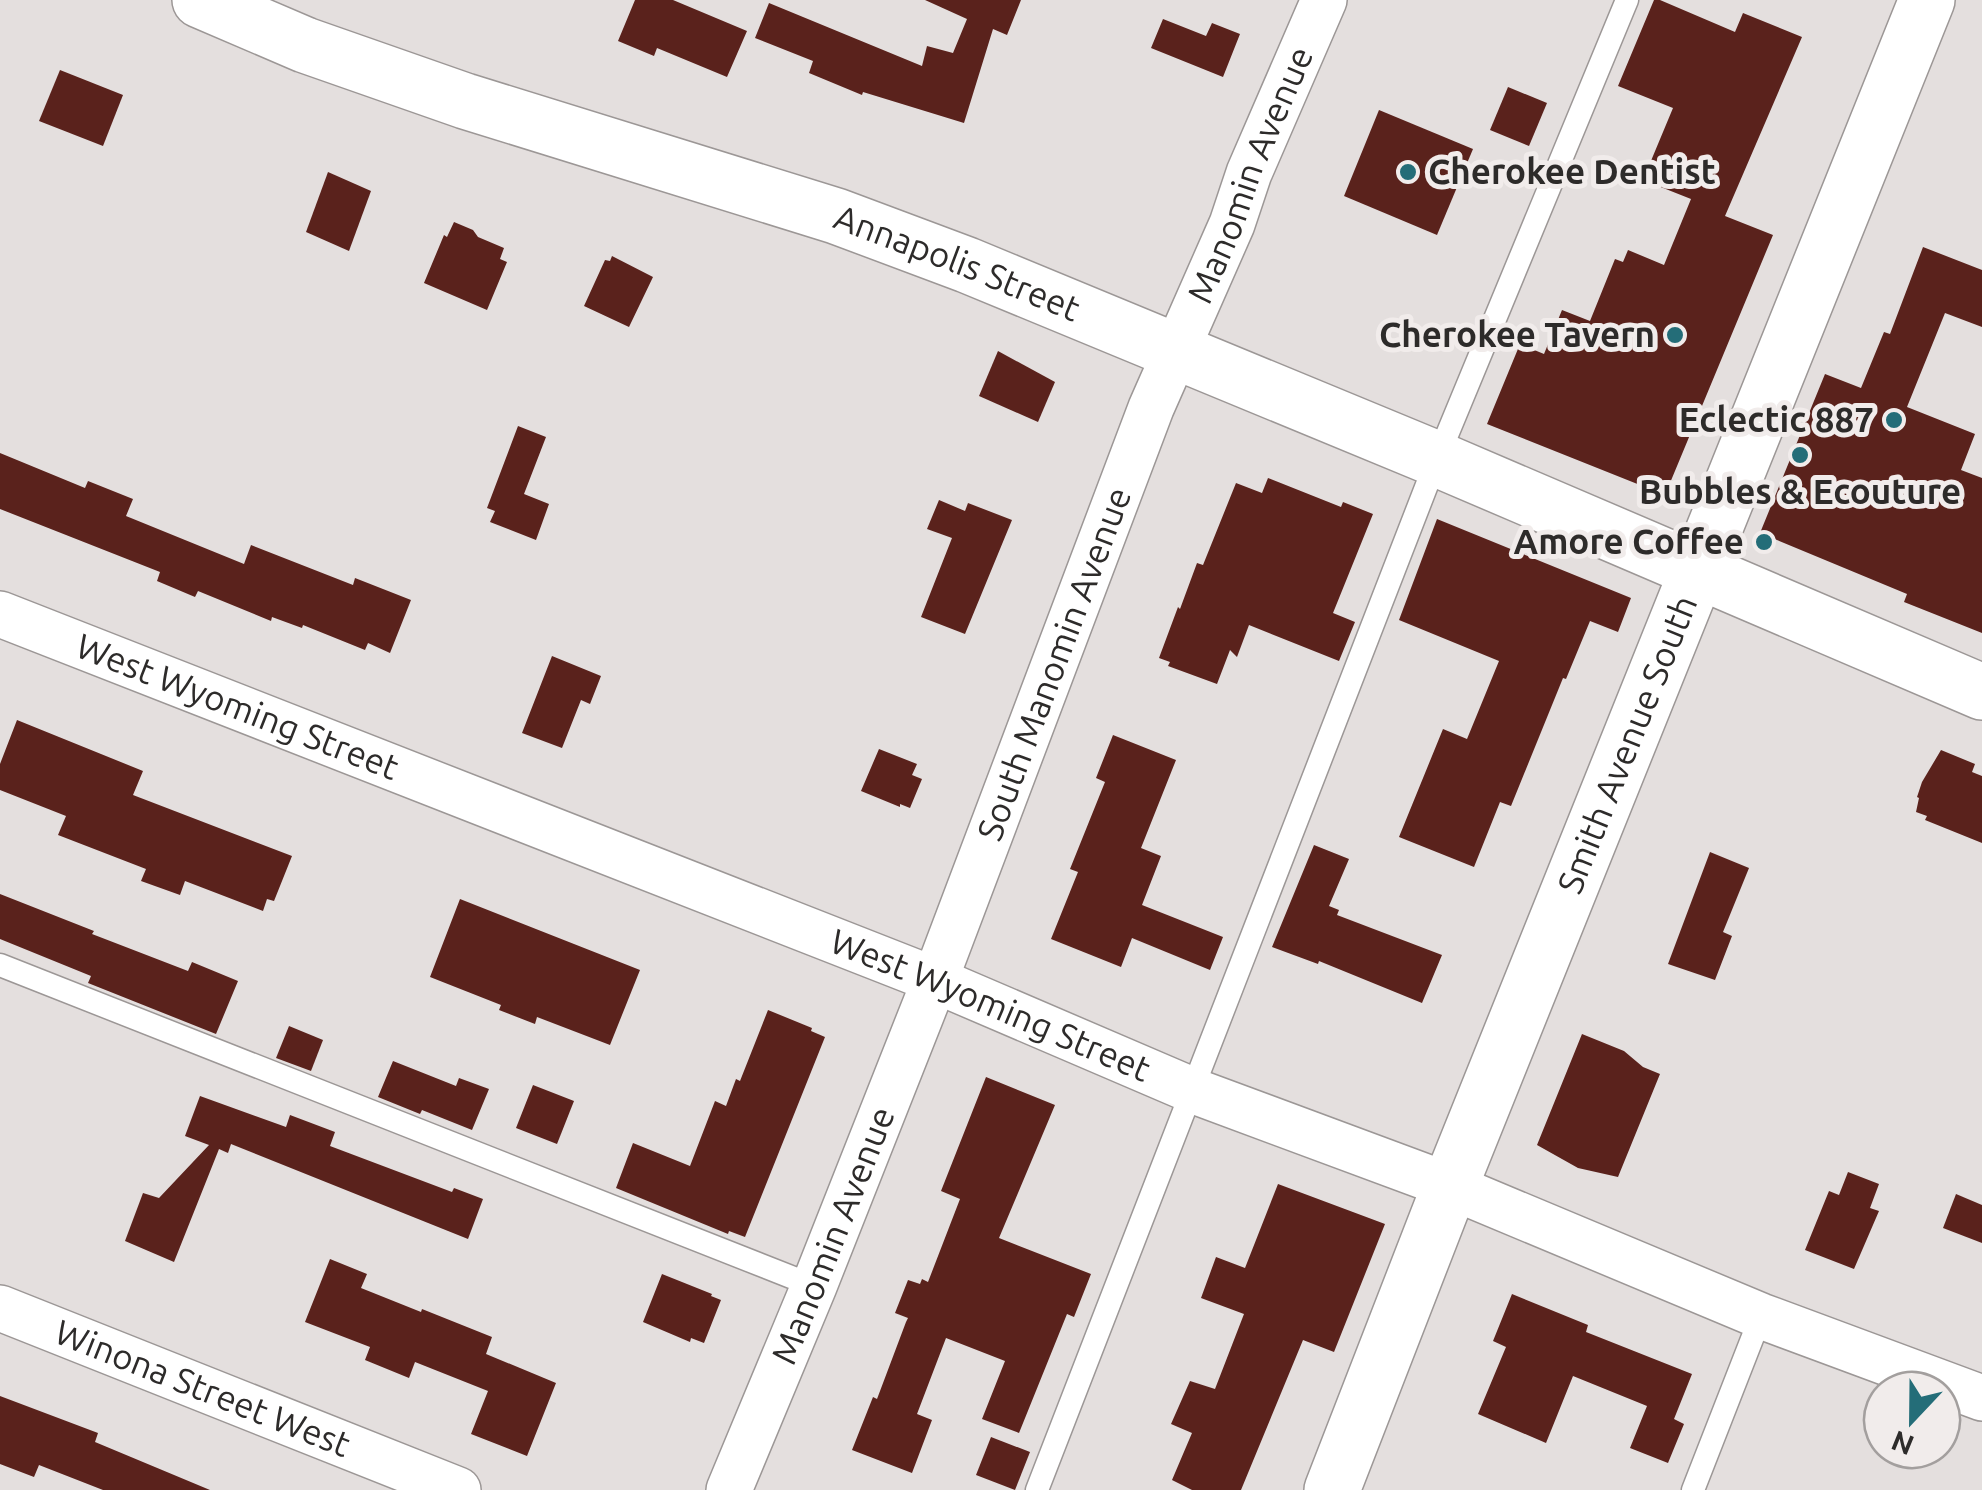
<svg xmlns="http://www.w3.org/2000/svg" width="1982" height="1490" viewBox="0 0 1982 1490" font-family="Ubuntu,sans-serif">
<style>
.building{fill:#5a221c}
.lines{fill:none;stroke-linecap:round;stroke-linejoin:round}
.service-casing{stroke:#9c9796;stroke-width:25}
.minor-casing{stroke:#9c9796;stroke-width:48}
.tertiary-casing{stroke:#9c9796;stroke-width:58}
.secondary-casing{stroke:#9c9796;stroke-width:58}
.service{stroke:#fff;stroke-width:22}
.minor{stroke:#fff;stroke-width:45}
.tertiary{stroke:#fff;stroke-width:55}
.secondary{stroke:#fff;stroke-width:55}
.poi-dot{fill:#246d78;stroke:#f1eceb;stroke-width:4}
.labels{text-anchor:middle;stroke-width:10;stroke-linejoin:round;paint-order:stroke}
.poi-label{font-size:35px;font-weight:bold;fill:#2d2b2a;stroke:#f1eceb;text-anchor:end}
.street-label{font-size:35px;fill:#2d2b2a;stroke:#f1eceb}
</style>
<rect width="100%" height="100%" fill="#e4dfde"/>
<g class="building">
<polygon points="635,0 673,0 747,31 727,77 657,48 654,56 618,41"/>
<polygon points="925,0 1021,0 1007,35 993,29 964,123 863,92 862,95 809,73 813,61 755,38 769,3 922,66 927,46 953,53 967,19"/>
<polygon points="1654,0 1660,0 1735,32 1743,13 1802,37 1725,216 1773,235 1665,495 1487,424 1520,344 1544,354 1562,310 1590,321 1615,259 1623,262 1628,250 1664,265 1691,199 1643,180 1673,108 1618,86"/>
<polygon points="1163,19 1206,36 1212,23 1240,34 1223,77 1151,48"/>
<polygon points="60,70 123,95 103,146 39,121"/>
<polygon points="1508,87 1547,103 1529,146 1490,130"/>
<polygon points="1379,110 1473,149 1437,235 1344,196"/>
<polygon points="328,172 371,191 349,251 306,232"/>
<polygon points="454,222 473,230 478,237 504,248 500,259 507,262 487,310 424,283 444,235 447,237"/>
<polygon points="1923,247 1982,270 1982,327 1945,313 1907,407 1975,434 1961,470 1982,478 1982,633 1904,602 1907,594 1760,533 1825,374 1861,388 1884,332 1890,334"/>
<polygon points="612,256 653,277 629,327 584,306 605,260 610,261"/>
<polygon points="998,351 1055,382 1038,422 979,396"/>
<polygon points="518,426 546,437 524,494 549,504 536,540 490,522 495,511 487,508"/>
<polygon points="0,453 85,488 88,481 133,499 126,516 244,564 251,545 353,585 355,578 411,600 390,653 368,643 365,650 303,625 302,628 272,617 271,621 198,591 195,597 157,581 160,572 0,509"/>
<polygon points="1268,478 1341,507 1343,502 1373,514 1333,613 1355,622 1339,661 1249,625 1237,657 1230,650 1217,684 1168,666 1170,662 1159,658 1178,607 1180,609 1197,563 1203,565 1236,483 1262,493"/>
<polygon points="939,500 965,511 968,503 1012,520 965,634 921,617 952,538 927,529"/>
<polygon points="1437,519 1631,598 1618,632 1590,621 1566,679 1563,678 1511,806 1500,802 1474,867 1399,837 1443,729 1467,739 1499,661 1399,620"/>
<polygon points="552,656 601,676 590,704 581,700 562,748 522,733"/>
<polygon points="17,720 143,771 133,795 292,856 274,901 267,899 263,911 185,881 180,895 141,881 146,869 58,835 66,816 0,790 0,764"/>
<polygon points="1113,735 1176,760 1141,848 1161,856 1142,905 1223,937 1210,970 1132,938 1121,967 1051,939 1078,872 1070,869 1105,782 1096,778"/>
<polygon points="879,749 917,764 912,775 922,779 910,808 900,804 900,807 861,791"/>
<polygon points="1941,750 1975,764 1972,772 1982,776 1982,843 1925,820 1927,816 1916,812 1919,798 1917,797 1922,782"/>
<polygon points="1314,845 1349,859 1329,906 1339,910 1337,915 1442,955 1422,1003 1319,961 1318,964 1272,947"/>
<polygon points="1710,852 1749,868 1723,932 1732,936 1715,980 1668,964"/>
<polygon points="0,894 94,931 92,934 188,971 192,962 238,981 216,1034 88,983 91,976 0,939"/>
<polygon points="460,899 640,970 610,1045 537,1017 535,1024 499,1010 501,1005 430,977"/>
<polygon points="768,1010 812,1028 811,1031 825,1037 745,1237 729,1231 728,1234 616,1188 633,1143 690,1166 715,1101 726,1106 736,1079 740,1081"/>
<polygon points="289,1026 323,1040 311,1071 276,1058"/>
<polygon points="1582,1034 1624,1051 1643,1067 1660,1074 1618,1177 1578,1168 1537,1145"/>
<polygon points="393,1061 456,1086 459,1078 489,1089 472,1130 422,1110 420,1114 378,1097"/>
<polygon points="986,1077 1055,1105 999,1238 1091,1274 1074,1317 1067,1314 1019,1433 982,1419 1005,1361 946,1338 917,1414 932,1420 912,1473 852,1450 873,1397 877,1399 906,1322 908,1318 895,1313 908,1280 920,1284 922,1279 928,1282 960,1199 941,1191"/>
<polygon points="533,1085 574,1101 557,1144 516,1128"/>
<polygon points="200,1096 286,1127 290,1115 335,1132 330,1146 452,1192 454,1188 483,1199 468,1239 231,1144 228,1153 219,1149 174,1262 125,1241 143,1193 159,1198 209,1145 185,1136"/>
<polygon points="1848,1172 1879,1184 1870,1208 1879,1211 1854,1269 1805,1250 1829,1191 1839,1195"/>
<polygon points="1278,1184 1385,1224 1334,1352 1303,1340 1241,1490 1192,1490 1172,1480 1192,1433 1171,1424 1190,1381 1215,1389 1244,1314 1201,1298 1216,1257 1245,1268"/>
<polygon points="1956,1194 1982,1205 1982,1243 1943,1228"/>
<polygon points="330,1259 367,1274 361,1288 421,1312 422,1309 492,1337 486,1354 556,1383 527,1456 471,1434 488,1391 415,1362 409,1378 365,1360 370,1347 305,1322"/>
<polygon points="662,1274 712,1294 711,1296 721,1300 704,1343 691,1338 690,1342 643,1322"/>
<polygon points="1512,1294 1588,1325 1586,1332 1692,1374 1674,1419 1684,1424 1668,1463 1630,1448 1647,1406 1573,1376 1546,1443 1478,1414 1506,1347 1493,1341"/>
<polygon points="0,1396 98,1433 95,1442 210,1490 103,1490 39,1465 34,1477 0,1464"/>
<polygon points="991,1437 1030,1452 1015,1490 976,1475"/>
</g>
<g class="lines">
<g class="service-casing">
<g id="service">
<polyline points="0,965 814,1286"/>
<polyline points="1037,1490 1437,459 1627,0"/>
<polyline points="1693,1490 1761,1316"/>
</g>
</g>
<g class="minor-casing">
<g id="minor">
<path id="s1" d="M0,614L935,980L1194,1091L1450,1186L1761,1316L1982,1398"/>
<path id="s2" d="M0,1308L458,1490"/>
<path id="s3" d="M729,1490L814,1286L935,980L1151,408L1232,224L1249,173L1324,0"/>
</g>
</g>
<g class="tertiary-casing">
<g id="tertiary">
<path id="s4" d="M200,0L305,45L465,101L836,216L967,265L1437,459L1982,692"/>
</g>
</g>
<g class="secondary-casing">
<g id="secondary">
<path id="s5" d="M1332,1490L1450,1186L1927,0"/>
</g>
</g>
<use href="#service" class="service"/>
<use href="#minor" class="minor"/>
<use href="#tertiary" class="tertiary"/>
<use href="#secondary" class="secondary"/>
</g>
<g class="poi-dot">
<circle cx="1408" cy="172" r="10"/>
<circle cx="1675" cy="335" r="10"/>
<circle cx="1894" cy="420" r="10"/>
<circle cx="1800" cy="455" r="10"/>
<circle cx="1764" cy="542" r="10"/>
</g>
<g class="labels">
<g class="poi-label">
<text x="1428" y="184" text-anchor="start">Cherokee Dentist</text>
<text x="1655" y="347">Cherokee Tavern</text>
<text x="1874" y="432">Eclectic 887</text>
<text x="1800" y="504" text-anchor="middle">Bubbles &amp; Ecouture</text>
<text x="1744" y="554">Amore Coffee</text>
</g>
<g class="street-label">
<text dy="12" stroke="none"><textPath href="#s3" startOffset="1415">Manomin Avenue</textPath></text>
<text dy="12" stroke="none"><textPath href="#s4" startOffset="802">Annapolis Street</textPath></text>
<text dy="12" stroke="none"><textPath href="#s3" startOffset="888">South Manomin Avenue</textPath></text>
<text dy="12" stroke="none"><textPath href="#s1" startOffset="255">West Wyoming Street</textPath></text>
<text dy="12" stroke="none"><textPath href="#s5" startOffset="802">Smith Avenue South</textPath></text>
<text dy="12" stroke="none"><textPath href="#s1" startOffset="1065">West Wyoming Street</textPath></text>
<text dy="12" stroke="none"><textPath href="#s3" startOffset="275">Manomin Avenue</textPath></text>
<text dy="12" stroke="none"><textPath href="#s2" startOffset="218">Winona Street West</textPath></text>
</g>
</g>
<g transform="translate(1912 1420) rotate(202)"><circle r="48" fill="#f1eceb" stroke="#a39f9e" stroke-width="2.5"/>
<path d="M0-8L18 38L0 25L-18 38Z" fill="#246d78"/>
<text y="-15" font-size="28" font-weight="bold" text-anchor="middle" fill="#2d2b2a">N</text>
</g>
</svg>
